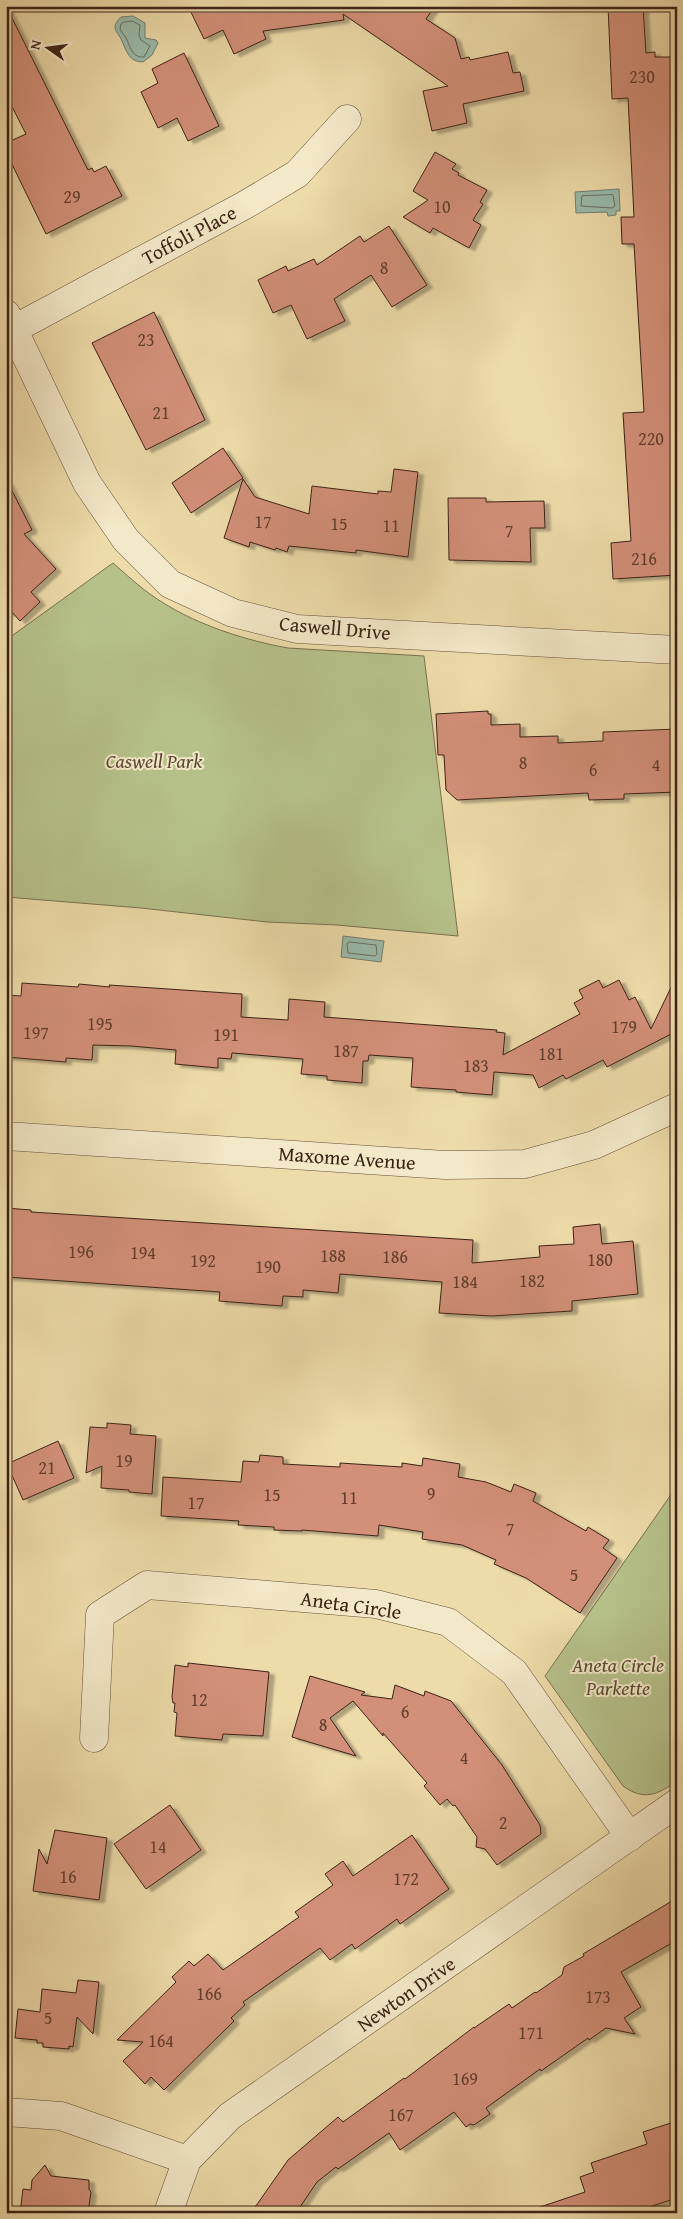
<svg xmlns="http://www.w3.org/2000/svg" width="683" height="2219" viewBox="0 0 683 2219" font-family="'Gentium Book Plus',serif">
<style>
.green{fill:#b6c18a;stroke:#7a7250}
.water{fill:#99bbab;stroke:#747e6f}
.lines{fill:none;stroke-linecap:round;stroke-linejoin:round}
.shore{stroke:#6b6f60;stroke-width:1}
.building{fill:#d29078;stroke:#3d2316;filter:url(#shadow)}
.minor-casing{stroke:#69513b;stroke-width:29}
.tertiary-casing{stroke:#69513b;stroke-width:29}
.minor{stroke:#f3e8c7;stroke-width:28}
.tertiary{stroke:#f3e8c7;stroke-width:28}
.labels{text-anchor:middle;stroke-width:4;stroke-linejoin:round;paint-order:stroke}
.number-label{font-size:18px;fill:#623e2e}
.street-label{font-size:20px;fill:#3d2316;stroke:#f3e8c7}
.park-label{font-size:20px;font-style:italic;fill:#5b4a33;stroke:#f3e8c7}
</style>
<defs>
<filter id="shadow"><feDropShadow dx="5.5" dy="3" stdDeviation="1" flood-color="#0004"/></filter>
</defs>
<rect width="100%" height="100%" fill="#eddba9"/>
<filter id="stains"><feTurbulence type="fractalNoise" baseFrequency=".004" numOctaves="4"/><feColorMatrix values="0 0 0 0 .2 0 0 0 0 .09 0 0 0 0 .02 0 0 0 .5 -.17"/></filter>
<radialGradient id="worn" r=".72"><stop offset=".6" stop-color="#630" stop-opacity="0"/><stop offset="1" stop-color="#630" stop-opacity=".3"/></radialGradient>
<g class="green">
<path d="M113,563C122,571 132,580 142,588C182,620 238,639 288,648L424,656L458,936L337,925L267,922L141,908L6,897V640Z"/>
<path d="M677,1486V1781C657,1795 644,1801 623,1786L545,1676Z"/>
</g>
<g class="water">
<path d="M133,16L145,23V38L156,40L158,43L152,55L143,62C129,62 127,52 122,41C118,31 109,29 121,17Z"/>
<polygon points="619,189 620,211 616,211 616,215 608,216 607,212 576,213 575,192"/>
<polygon points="343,936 384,941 381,962 341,957"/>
</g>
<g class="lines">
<g class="shore">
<path d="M124,22L132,21L140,25L139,35L141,40L150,46L144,57C133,58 131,49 127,40C126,36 122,34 120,29L121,24Z"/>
<polygon points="613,195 615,206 612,208 581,206 582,196"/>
<polygon points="350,942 376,945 377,954 375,956 348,953 347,944"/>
</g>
</g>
<g class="building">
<polygon points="6,6 88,170 92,168 94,172 106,166 122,196 46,234 6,152 6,143 26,134 6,95"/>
<polygon points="188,6 435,6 426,19 455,38 461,59 469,57 470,60 508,52 513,73 520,72 524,91 463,104 467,123 432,131 423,91 448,86 343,14 344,20 263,31 266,39 234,54 223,30 204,39"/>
<polygon points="608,6 643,6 646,53 655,52 655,57 672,57 677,134 677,575 613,579 611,543 631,541 623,413 644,412 634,244 622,244 621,217 634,217 628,98 612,99"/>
<polygon points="184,53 219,126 188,141 177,118 158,128 141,92 158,83 152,69"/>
<polygon points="435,152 456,164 452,169 459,173 458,175 487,190 480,202 483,204 473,220 481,225 469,248 433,228 430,233 403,217 428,200 413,191"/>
<polygon points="389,226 427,285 392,307 371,275 334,299 345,321 307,339 291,305 273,313 258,280 286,266 288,271 314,259 317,265 360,236 364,242"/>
<polygon points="154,312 205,420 146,450 92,343"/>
<polygon points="223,448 243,478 191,513 172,483"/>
<polygon points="394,469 418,472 408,557 356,550 356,553 289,546 287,552 276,548 275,550 250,542 249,547 224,538 243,479 255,497 309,514 312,486 378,494 378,491 391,492"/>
<polygon points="6,479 32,530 24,534 56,569 31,592 40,602 20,621 11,611 6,615"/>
<polygon points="448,498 486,498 486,502 544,501 545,528 530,528 531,562 449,560"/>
<polygon points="488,711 488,714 491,714 491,725 520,724 520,737 558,736 558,743 603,741 603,732 677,729 677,792 624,794 624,799 589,800 588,793 457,800 446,790 444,755 438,755 436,714"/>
<polygon points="677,975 677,1031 607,1067 603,1060 566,1079 563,1075 539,1088 533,1075 494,1072 492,1095 456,1092 456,1090 411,1087 413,1058 369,1055 368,1061 363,1061 362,1083 327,1080 327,1076 301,1074 303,1059 232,1053 231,1059 218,1058 218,1068 175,1064 176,1050 131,1046 93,1045 92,1060 66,1058 66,1062 6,1057 6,995 21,996 22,983 78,987 79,984 110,987 109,985 242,994 241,1017 288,1020 289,999 325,1002 324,1017 497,1030 496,1032 505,1033 503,1055 580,1014 574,1003 583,998 579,990 599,980 603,988 619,980 629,1000 635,997 651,1029"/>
<polygon points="6,1208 31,1210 31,1212 473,1240 472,1263 540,1257 539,1246 574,1244 573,1227 600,1224 602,1244 633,1241 638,1294 572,1301 572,1311 492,1316 439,1313 442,1282 340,1274 338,1293 303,1290 303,1297 283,1296 282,1306 219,1301 220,1292 6,1277"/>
<polygon points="107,1423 131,1425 130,1434 156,1436 152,1494 129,1492 129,1490 101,1488 102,1466 86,1473 90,1427 107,1428"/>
<polygon points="58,1441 74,1478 23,1500 7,1464"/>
<polygon points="260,1455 283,1457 283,1464 340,1467 340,1463 402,1467 402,1463 422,1466 423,1458 460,1464 458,1477 486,1482 511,1492 514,1484 536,1493 533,1501 586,1531 588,1527 609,1540 603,1548 617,1558 580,1613 526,1578 494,1564 496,1560 462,1545 422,1539 423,1532 379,1525 378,1536 302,1530 302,1531 274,1530 274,1527 238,1525 239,1521 161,1516 163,1477 241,1482 243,1461 259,1462"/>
<polygon points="188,1663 269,1672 263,1736 223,1734 222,1740 175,1736 177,1713 174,1712 175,1703 173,1703 172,1697 175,1665 188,1667"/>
<polygon points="310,1676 365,1692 361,1695 392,1699 395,1685 424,1696 425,1691 451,1701 502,1765 540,1825 541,1834 497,1865 485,1849 476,1847 477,1837 455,1805 453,1806 447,1799 440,1805 424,1786 427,1783 383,1733 383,1736 353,1701 330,1718 356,1756 292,1737"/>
<polygon points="170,1805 201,1850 146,1889 114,1844"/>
<polygon points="55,1830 107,1838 99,1900 33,1891 39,1849 47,1864"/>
<polygon points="412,1835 449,1889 400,1924 397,1919 355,1949 352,1944 330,1960 320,1948 270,1983 243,2002 245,2005 231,2018 234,2021 164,2090 151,2077 145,2084 123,2061 143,2042 117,2040 176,1982 172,1977 189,1961 194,1966 208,1954 223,1970 299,1917 295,1912 333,1885 325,1874 343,1861 353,1876"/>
<polygon points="677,1898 677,1940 621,1972 641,2007 624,2018 635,2034 606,2028 589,2040 588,2038 541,2071 540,2069 486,2108 490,2114 474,2125 470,2124 466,2127 454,2112 400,2150 389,2133 338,2169 336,2167 317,2182 296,2213 251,2213 288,2160 338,2117 343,2122 404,2078 405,2079 474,2027 474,2028 509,2004 512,2008 535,1992 536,1993 562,1975 564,1967 584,1956 583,1954"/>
<polygon points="78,1980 99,1982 93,2034 77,2017 73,2047 69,2046 69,2049 43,2047 43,2043 37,2043 37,2040 15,2038 18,2009 40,2012 42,1989 76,1993"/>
<polygon points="677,2121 677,2198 652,2206 654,2213 535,2213 534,2209 585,2192 580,2177 594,2172 591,2163 647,2144 643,2132"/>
<polygon points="45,2165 51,2176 89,2180 89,2189 91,2192 88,2213 20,2213 23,2189 31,2190 32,2180"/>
</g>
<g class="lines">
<g class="minor-casing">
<g id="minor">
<polyline points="6,314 87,483 126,540 170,584 233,613 297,629 677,650"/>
<polyline points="14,329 245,205 297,174 347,119"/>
<polyline points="94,1738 100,1615 147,1585 376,1604 448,1622 514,1672 630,1837"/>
<polyline points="6,2112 61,2116 187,2160"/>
</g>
</g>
<g class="tertiary-casing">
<g id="tertiary">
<polyline points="6,1136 445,1165 525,1164 594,1145 677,1107"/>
<polyline points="168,2213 187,2160 230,2116 677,1803"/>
</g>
</g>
<use href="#minor" class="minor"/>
<use href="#tertiary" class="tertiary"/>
</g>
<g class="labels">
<g class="number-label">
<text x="642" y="83">230</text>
<text x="72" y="203">29</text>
<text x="442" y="213">10</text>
<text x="384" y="274">8</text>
<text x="146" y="346">23</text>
<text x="161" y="419">21</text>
<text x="651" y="445">220</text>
<text x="263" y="528">17</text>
<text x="339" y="530">15</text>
<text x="391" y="532">11</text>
<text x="509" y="537">7</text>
<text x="644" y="565">216</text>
<text x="523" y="769">8</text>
<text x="656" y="771">4</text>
<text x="593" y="776">6</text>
<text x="100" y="1030">195</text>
<text x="624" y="1033">179</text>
<text x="36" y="1039">197</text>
<text x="226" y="1041">191</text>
<text x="346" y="1057">187</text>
<text x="551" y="1060">181</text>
<text x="476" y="1072">183</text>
<text x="81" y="1258">196</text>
<text x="143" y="1259">194</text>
<text x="333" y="1262">188</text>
<text x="395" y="1263">186</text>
<text x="600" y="1266">180</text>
<text x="203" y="1267">192</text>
<text x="268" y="1273">190</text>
<text x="532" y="1287">182</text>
<text x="465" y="1288">184</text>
<text x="124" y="1467">19</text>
<text x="47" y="1474">21</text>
<text x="431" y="1500">9</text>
<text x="272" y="1501">15</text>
<text x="349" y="1504">11</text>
<text x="196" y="1509">17</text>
<text x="510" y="1535">7</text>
<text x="574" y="1581">5</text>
<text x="199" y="1706">12</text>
<text x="405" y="1718">6</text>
<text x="323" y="1731">8</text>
<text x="464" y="1764">4</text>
<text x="503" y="1829">2</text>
<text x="158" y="1853">14</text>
<text x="68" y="1883">16</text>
<text x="406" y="1885">172</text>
<text x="209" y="2000">166</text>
<text x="598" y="2003">173</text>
<text x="48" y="2024">5</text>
<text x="531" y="2039">171</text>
<text x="161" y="2047">164</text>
<text x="465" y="2085">169</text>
<text x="401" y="2121">167</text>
</g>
<g class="street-label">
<text transform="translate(189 235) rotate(-28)" y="7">Toffoli Place</text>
<text transform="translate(335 628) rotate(5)" y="7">Caswell Drive</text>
<text transform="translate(347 1158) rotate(4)" y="7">Maxome Avenue</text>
<text transform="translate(351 1605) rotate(8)" y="7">Aneta Circle</text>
<text transform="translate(406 1994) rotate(-35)" y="7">Newton Drive</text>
</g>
<g class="park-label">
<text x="154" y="768">Caswell Park</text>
<text x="618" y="1672">Aneta Circle<tspan x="618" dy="23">Parkette</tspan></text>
</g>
</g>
<rect width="683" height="2219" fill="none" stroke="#eddba9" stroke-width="25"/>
<rect x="8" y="8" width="668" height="2204" fill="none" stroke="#3d2316" stroke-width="2.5"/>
<rect x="12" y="12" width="658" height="2194" fill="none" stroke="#3d2316"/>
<g transform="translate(48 48) rotate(284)" stroke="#f3e8c7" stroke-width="4" paint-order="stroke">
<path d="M0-4L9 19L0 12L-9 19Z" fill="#3d2316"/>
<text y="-8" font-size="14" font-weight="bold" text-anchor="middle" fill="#3d2316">N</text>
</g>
<rect width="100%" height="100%" filter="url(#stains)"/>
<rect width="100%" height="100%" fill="url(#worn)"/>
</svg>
